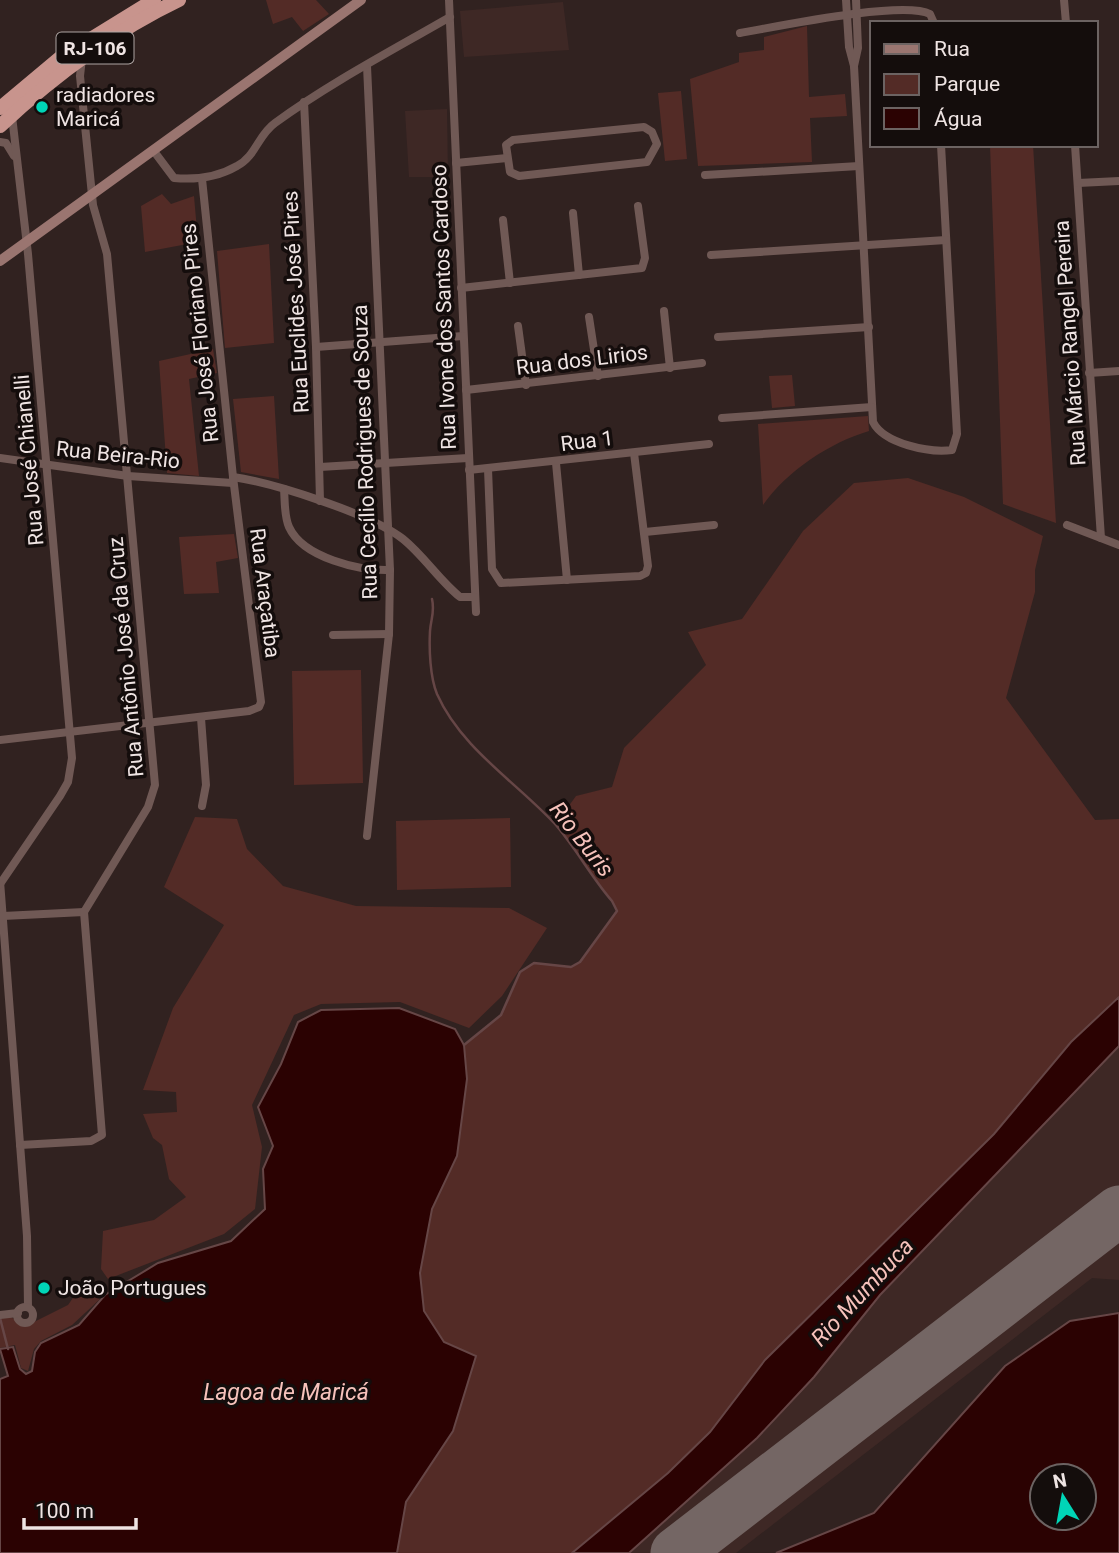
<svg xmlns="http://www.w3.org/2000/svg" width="1119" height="1553" viewBox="0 0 1119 1553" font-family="Roboto,sans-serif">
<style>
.built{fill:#3e2825}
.green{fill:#532b26}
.water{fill:#2b0202;stroke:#664646;stroke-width:2;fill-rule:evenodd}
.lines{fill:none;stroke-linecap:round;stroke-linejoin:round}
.stream{stroke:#664646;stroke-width:2.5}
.runway{stroke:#746664;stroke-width:51}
.minor{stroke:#705955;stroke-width:8}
.secondary{stroke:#9a7570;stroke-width:10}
.trunk{stroke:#c8948d;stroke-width:14}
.poi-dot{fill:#00d5b7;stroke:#140d0c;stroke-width:2.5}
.labels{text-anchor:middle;stroke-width:7;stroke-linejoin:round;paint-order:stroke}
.shield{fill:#140d0c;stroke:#ada4a2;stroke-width:2}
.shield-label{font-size:19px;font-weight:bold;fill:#efe4e3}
.poi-label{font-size:21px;fill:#efe4e3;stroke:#140d0c;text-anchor:start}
.street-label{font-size:21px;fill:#efe4e3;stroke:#140d0c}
.water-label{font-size:23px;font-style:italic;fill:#f6c2bb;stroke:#140d0c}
</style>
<rect width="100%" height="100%" fill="#312220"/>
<g class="built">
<polygon points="563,2 569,50 464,57 460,11"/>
<polygon points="447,109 448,177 409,177 405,111"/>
<polygon points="1119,1046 1119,1280 1092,1278 736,1553 629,1553 757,1438 814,1377 880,1295"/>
</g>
<g class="green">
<polygon points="266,0 316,0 329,14 303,31 292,17 273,24"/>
<polygon points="807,26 809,97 845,94 847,116 810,118 812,162 698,166 690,79 739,62 739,53 764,50 764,37"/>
<polygon points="681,91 687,159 665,161 658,93"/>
<polygon points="990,145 1033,145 1056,523 1003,504"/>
<polygon points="162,194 171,204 194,196 198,242 145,252 141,206"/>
<polygon points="269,244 274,343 225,348 217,251"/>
<polygon points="213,349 217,373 189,379 199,476 167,473 159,361"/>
<polygon points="792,375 795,406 772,408 769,376"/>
<polygon points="274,396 279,479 241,472 233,399"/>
<path d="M868,416L869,431C829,443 787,471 763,505L758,424Z"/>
<polygon points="908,478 964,497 1043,536 1035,570 1035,592 1006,698 1095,820 1119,819 1119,997 1071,1042 994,1134 765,1360 710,1432 668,1473 572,1553 397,1553 406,1502 453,1431 476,1356 444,1342 424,1311 420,1273 432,1209 457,1156 467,1079 464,1045 501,1015 520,972 534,963 571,967 580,962 616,911 612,901 555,825 576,796 612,787 624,748 706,665 688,632 742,619 803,531 854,483"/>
<polygon points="234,534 238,558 216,562 219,593 184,594 179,537"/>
<polygon points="361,670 363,783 294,785 292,671"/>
<polygon points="195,817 237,819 247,849 283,886 356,906 509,908 547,928 502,996 469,1028 400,1002 321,1004 294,1015 252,1105 262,1147 255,1209 224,1234 108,1279 101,1269 103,1231 154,1220 186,1197 169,1179 162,1145 153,1138 143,1114 177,1112 176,1092 143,1090 173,1008 224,925 164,887"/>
<polygon points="510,818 511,887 397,890 396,821"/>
<polygon points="87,1278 106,1287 99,1300 72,1325 41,1341 34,1349 28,1371 21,1368 15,1345 0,1348 0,1319 9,1316 26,1326 68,1305"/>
</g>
<g class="water">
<polygon points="1119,997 1119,1046 880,1295 814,1377 757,1438 629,1553 572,1553 668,1473 710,1432 765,1360 994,1134 1071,1042"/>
<polygon points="399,1008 455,1029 464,1045 467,1079 457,1156 432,1209 420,1273 424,1311 444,1342 476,1356 453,1431 406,1502 397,1553 0,1553 0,1379 8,1376 0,1349 13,1347 20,1369 26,1374 32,1371 35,1352 41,1343 79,1325 105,1295 158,1263 231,1241 265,1209 263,1169 273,1146 258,1107 281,1064 298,1022 321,1010"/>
<path d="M1119,1313V1553H776L874,1513L1005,1366L1070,1321ZM1084,1476V1518H1042V1476Z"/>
</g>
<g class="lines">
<g class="stream">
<path d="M432,599C435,612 431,618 430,631C429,649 430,677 437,694C461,748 516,782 555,824C576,848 591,877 612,901L617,911L580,962L571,967L534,963L520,972L501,1015L464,1045"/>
<polyline points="0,1318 8,1349"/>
</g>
<polyline class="runway" points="676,1553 1119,1211"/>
<g class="minor">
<polyline points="449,0 476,612"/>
<path d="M846,0L849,47L854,66L873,422C884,444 930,453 952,450L957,434L941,145"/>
<polyline points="1064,0 1066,23"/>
<path d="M740,33C775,27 903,0 930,14L934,23"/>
<polyline points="367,66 390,570 389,634 367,836"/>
<polyline points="854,66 858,48 856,0"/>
<polyline points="304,102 316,347 320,501"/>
<polygon points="644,127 652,132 657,144 647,162 519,176 510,172 506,145 513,140"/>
<polyline points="0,142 6,143 14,156"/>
<polyline points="1075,145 1101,538"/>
<path d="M153,150L174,178C196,180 218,177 237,166C256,156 258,135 275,123C330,83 391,51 450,17"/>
<polyline points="456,163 507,158"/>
<polyline points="705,175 859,166"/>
<polyline points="1078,183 1119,181"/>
<polyline points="573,213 579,275"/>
<polyline points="503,220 510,283"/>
<polyline points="711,255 946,240"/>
<polyline points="461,288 642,268 645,258 638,206"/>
<polyline points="664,311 670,368"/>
<polyline points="589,317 598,376"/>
<polyline points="518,326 526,385"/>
<polyline points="718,337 869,327"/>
<polyline points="316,347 463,336"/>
<polyline points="1089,373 1119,371"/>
<polyline points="466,390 702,363"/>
<polyline points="722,418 872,407"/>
<polyline points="0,458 128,476 233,483"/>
<polyline points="556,463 567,580"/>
<polyline points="320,467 468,458"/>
<polyline points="488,469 492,569 501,583 640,576 646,573 648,566 634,453"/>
<polyline points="469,470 709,444"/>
<path d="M233,477C274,483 371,514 403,539C424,556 439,580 460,597H475"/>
<path d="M284,489C285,501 284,516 289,527C303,558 360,571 390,570"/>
<polyline points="1067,525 1119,545"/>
<polyline points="645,532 714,525"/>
<polyline points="333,635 389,634"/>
<polyline points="201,718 206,785 202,806"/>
<polyline points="0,740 249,711 259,707 261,702 233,477 202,179"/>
<polyline points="0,881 27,1236 28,1307"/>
<polyline points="0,884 60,796 68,782 72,758 28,254 12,116"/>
<polyline points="3,916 84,912"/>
<polyline points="20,1145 91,1141 102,1135 84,912 148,807 155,785 107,254 93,205 80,76 82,58"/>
<circle cx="25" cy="1315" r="8"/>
<polyline points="0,1315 18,1313"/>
</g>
<polyline class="secondary" points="0,261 361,0"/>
<g class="trunk">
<polyline points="0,108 60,58 154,0"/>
<path d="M0,126C55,75 112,32 179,0"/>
</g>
</g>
<g class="poi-dot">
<circle cx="42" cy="107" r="7"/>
<circle cx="44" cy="1288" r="7"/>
</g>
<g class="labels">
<rect class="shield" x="56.5" y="32.5" width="77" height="31" rx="5"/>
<g class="shield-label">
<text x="95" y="55">RJ-106</text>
</g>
<g class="poi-label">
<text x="56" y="102">radiadores<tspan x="56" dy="24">Maricá</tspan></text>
<text x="58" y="1295">João Portugues</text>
</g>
<g class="street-label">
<text transform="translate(296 302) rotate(-93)" y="7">Rua Euclides José Pires</text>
<text transform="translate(444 307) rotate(-92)" y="7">Rua Ivone dos Santos Cardoso</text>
<text transform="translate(200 333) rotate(-96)" y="7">Rua José Floriano Pires</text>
<text transform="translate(1070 343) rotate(-94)" y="7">Rua Márcio Rangel Pereira</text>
<text transform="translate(582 360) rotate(-7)" y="7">Rua dos Lirios</text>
<text transform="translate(587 441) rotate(-7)" y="7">Rua 1</text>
<text transform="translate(365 452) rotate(-92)" y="7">Rua Cecílio Rodrigues de Souza</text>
<text transform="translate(118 455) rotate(6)" y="7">Rua Beira-Rio</text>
<text transform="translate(29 460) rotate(-95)" y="7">Rua José Chianelli</text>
<text transform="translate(265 593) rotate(83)" y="7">Rua Araçatiba</text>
<text transform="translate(126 657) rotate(-95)" y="7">Rua Antônio José da Cruz</text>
</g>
<g class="water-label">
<text transform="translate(582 839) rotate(52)" y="8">Rio Buris</text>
<text transform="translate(862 1292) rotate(-47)" y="8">Rio Mumbuca</text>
<text x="286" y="1400">Lagoa de Maricá</text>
</g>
</g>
<rect x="870" y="21" width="228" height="126" fill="#140d0c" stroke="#6c6362" stroke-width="2"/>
<rect x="884" y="44" width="35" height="10" fill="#9a7570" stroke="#6c6362" stroke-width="2"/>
<text x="934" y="56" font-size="21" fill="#efe4e3">Rua</text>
<rect x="884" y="74" width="35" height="21" fill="#532b26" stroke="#6c6362" stroke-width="2"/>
<text x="934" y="91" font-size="21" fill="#efe4e3">Parque</text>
<rect x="884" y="108" width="35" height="21" fill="#2b0202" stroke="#6c6362" stroke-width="2"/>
<text x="934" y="126" font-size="21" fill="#efe4e3">Água</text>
<g transform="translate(1063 1497) rotate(349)"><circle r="33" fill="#140d0c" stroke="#6c6362" stroke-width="2"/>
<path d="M0-5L12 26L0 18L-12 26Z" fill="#00d5b7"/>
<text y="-10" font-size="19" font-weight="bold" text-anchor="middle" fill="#efe4e3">N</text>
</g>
<path d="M24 1518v10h112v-10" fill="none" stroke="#efe4e3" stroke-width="3.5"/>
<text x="35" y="1518" font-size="21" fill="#efe4e3" stroke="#140d0c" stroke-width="5" paint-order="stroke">100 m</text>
</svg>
